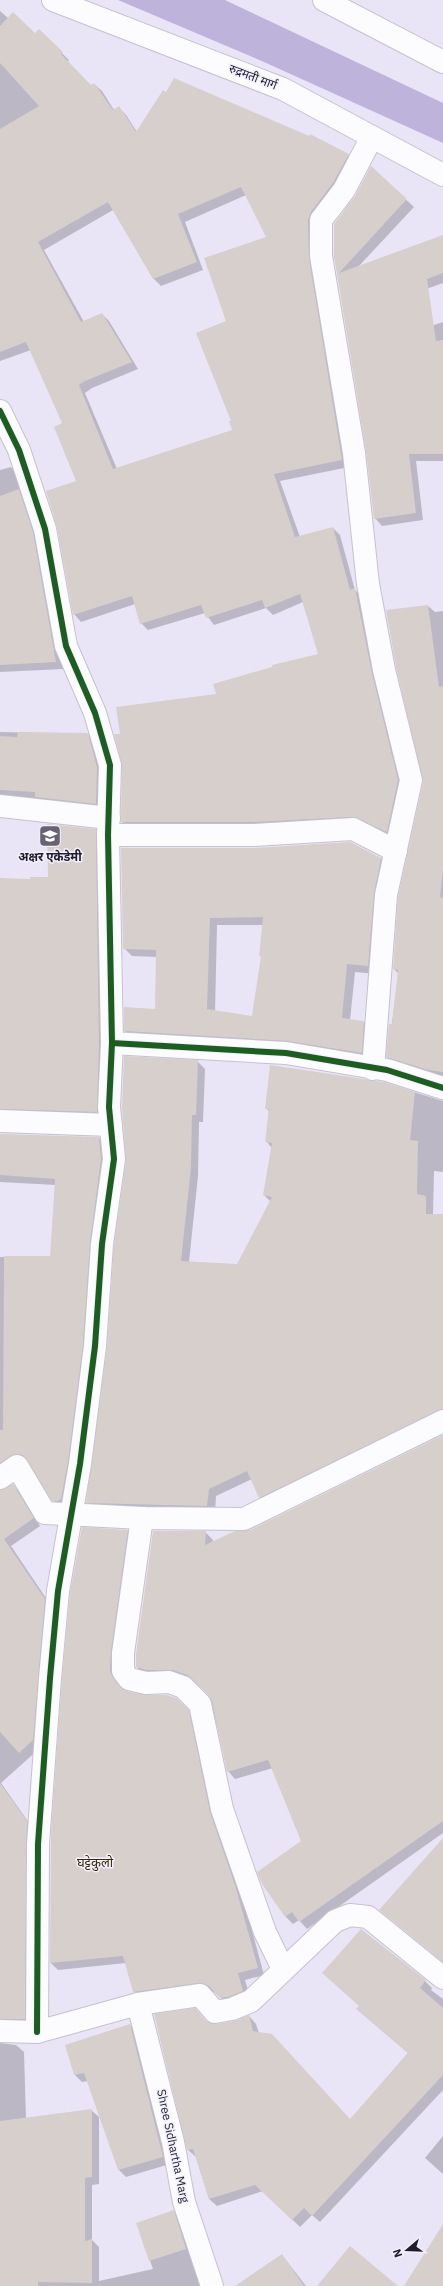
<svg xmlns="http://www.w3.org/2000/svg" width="443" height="2286" viewBox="0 0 443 2286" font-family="'IBM Plex Sans','Noto Sans Devanagari',sans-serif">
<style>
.water{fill:#bdb3db}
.shadow{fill:#0003;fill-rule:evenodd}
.building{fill:#d6cfcc;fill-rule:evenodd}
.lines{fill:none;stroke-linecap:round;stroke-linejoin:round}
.street-casing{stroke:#c5c2cf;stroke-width:24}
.secondary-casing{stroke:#c5c2cf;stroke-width:24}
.street{stroke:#fcfbfe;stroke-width:22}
.secondary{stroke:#fcfbfe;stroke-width:22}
.cycleway-casing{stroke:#f2effd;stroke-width:8}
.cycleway{stroke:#1b5e20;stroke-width:6}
.labels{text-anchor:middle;stroke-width:3;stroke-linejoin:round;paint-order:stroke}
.street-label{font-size:12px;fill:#201d2a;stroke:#f2effd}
.poi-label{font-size:12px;font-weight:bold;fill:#201d2a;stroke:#f2effd}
.neighbourhood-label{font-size:13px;fill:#382900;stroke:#f2effd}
</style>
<rect width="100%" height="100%" fill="#eae5f6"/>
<polygon class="water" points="118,0 225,0 443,103 443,143 264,62"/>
<g class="shadow">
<path d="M0,11L8,18L35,34L39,31L69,60L67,62L91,86L94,84L102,91L114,110L119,108L126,115L137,132L167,93L348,155L355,162L318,220L349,467L280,481L300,537L333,528L340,535L355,590L362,597L405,788L394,839L129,829L122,822L123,765L121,735L319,655L303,602L273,615L266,608L214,625L205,613L148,630L141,623L135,604L81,622L74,614L77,481L63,424L31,350L0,361ZM246,195L267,237L233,421L234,431L117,469L85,393L92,388L138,369L109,321L102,314L84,322L44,250L113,210L153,278L161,286L203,270L185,222Z"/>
<polygon points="371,167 414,207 358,267 443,236 443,283 351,316 344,309 334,255 356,196"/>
<polygon points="443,322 443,461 416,461 423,520 382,526 375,518 367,451 351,352"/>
<polygon points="11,467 18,475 40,540 63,669 0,672 0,470"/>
<polygon points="428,606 435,612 443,611 443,1079 395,1064 387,1057 399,974 394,969 424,782"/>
<polygon points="0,732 87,734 95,742 104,775 103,811 43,804 38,799 0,796"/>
<polygon points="95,830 103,838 104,1119 0,1119 0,879 31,880 49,878"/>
<path d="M122,848L381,858L389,866L376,974L355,972L350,1020L364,1022L372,1030L369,1060L133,1039L125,1031L156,1010L157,957L132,956L124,948ZM217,925H263L260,956L262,957L253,1017L215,1012Z"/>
<polygon points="197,1061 205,1069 203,1122 199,1122 198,1176 189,1262 238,1266 270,1201 264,1195 272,1148 266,1141 269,1111 266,1108 384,1083 443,1101 443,1172 434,1171 433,1215 443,1215 443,1418 268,1504 260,1497 252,1479 216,1496 215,1513 94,1510 87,1502"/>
<polygon points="0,1135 99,1138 106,1146 68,1506 61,1508 53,1500 30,1462 24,1461 0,1475 0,1257 51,1257 56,1185 0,1182"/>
<polygon points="443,1436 443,1833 307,1929 299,1920 293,1924 286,1917 302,1842 273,1768 235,1779 228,1771 210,1696 196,1682 181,1677 144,1674 136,1666 205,1532 213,1540 212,1543 250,1531"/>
<polygon points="13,1485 20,1493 40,1526 11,1546 52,1607 40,1748 1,1783 34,1830 32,2026 0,2029 0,1491"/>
<polygon points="127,1531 135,1538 117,1680 124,1691 146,1696 176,1699 195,1719 264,1975 245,1980 250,1998 228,2005 216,1993 207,1989 141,1999 134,1992 126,1963 58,1970 51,1963 51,1857"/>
<polygon points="443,1840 443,1962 380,1910"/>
<polygon points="425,1981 432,1988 431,1990 443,1999 443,2090 320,2222 312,2215 300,2227 263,2191 217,2206 209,2199 196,2157 188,2150 207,2022 217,2025 235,2022 249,2016 256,2024 259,2033 350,2120 408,2053 365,2016"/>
<polygon points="130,2025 137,2032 170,2164 126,2177 119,2170 88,2081 82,2082 75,2075"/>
<polygon points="0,2043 16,2045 24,2052 26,2119 91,2110 99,2117 99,2184 92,2185 92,2240 99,2247 99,2281 153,2269 137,2224 173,2212 181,2219 203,2286 0,2286"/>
<polygon points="443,2136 443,2174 425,2158"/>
<polygon points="282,2255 306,2286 237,2286"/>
</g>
<g class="building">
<path d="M13,12L35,33L39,29L63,52L61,54L91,85L94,83L113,110L119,106L136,132L163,90L166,92L174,78L309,136L310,134L349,154L333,183L311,212L308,220L309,258L342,460L274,474L295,537L333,527L350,590L355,588L372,673L398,780L387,832L352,817L254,822H121L122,765L114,734H120L116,707L216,694L213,684L272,667V665L318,654L300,594L265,608L262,600L206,618L201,605L140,624L132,596L73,615L57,527L46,491L76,481L54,427L62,423L26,342L0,352V129L39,106L0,63V26ZM241,187L266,237L204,258L226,321L196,333L231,421H229L232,430L113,469L79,385L85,381L132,362L102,313L81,322L38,242L108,202L153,279L197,262L178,214Z"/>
<polygon points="371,166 407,199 339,273 443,235 443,273 427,279 436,341 443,340 443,454 409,454 416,513 374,519 366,451 334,255 334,224 355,196"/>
<polygon points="19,489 33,532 56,662 0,665 0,496"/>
<polygon points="428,605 439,687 443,686 443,869 440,897 443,898 443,1072 428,1070 386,1057 389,1024 392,1024 398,970 393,969 398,897 423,782 396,667 386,610"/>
<polygon points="18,732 88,733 97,767 96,804 35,797 35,792 0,790 0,736 17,737"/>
<polygon points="47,824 96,829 99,1043 97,1112 0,1109 0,878 30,879 30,877 48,877"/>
<path d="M350,842L381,858L374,894L368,966L347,964L342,1018L364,1021L362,1053L287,1041L124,1031V1007L155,1009L156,950L123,949L121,848H254ZM263,917L259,956H261L252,1016L207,1009L210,918Z"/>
<polygon points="124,1056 198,1060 196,1115 192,1115 191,1168 181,1261 237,1264 272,1197 263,1195 272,1143 265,1142 269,1109 265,1109 270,1065 384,1082 415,1092 410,1140 418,1141 417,1194 426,1196 426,1214 443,1214 443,1409 259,1498 247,1471 209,1489 207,1506 86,1503 107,1348 114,1245 126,1161 122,1107"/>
<polygon points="0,1134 99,1137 101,1159 90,1243 83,1345 68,1462 61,1499 58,1501 52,1501 23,1455 16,1454 0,1463 0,1430 3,1430 4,1256 50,1256 55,1179 0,1175"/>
<polygon points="443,1435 443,1821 299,1922 292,1912 285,1917 262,1884 257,1872 301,1841 268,1760 227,1772 212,1701 209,1695 187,1675 173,1670 147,1670 136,1667 136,1654 153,1531 206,1531 205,1545 235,1531 250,1530"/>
<polygon points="13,1484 34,1518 4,1539 45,1599 33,1740 19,1753 0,1732 0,1490"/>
<polygon points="82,1527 128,1530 111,1651 110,1671 113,1678 126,1691 146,1695 167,1695 176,1698 189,1710 210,1812 236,1888 258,1968 238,1973 243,1991 228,1997 220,1998 209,1986 199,1983 133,1992 123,1956 50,1963 51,1833 62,1679 70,1593"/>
<polygon points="0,1783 27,1821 25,2019 0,2019"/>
<polygon points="443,1838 443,1960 442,1961 379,1910"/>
<polygon points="361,1929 426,1980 420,1988 443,2008 443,2075 312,2216 304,2208 292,2220 255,2185 209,2199 193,2149 187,2150 154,2014 195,2008 206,2021 217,2024 234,2021 249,2015 253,2031 272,2034 350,2119 408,2053 356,2009 359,2006 322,1973"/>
<polygon points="130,2024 163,2157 118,2170 84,2073 74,2075 65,2045"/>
<polygon points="92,2109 92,2177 85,2178 85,2241 92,2239 92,2283 38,2282 38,2286 0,2286 0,2121"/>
<polygon points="174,2210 186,2249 149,2261 136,2223"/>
<polygon points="443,2224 443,2286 404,2286"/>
<polygon points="350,2246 398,2286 317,2286"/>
<polygon points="282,2254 304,2286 235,2286"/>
</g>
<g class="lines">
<g class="street-casing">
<g id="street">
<polyline points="372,137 344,190 321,220 321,256 354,453 368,584 384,670 411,780 386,895 373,1069"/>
<polyline points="0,411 19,450 45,529 66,646 95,713 110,765 108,835 112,1043 286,1053 387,1070 443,1088"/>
<polyline points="0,806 109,818"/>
<polyline points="108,835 254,835 353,829 396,851"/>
<polyline points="0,1121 111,1125"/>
<polyline points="0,1478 17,1466 45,1513 142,1518 244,1519 443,1421"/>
<polyline points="142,1518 123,1653 123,1671 129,1679 146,1683 169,1682 183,1687 200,1704 222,1809 265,1932 283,1969"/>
<polyline points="138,2004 173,2142 184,2202 212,2286"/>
<polyline points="0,2031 37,2032 138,2004 200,1995 215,2012 232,2009 251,2001 335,1921 350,1915 368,1917 443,1978"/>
<polyline points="37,2032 38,1844 50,1678 58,1591 80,1464 95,1346 102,1244 114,1159 109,1107 112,1043"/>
</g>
</g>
<g class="secondary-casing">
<g id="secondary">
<polyline points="53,0 283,89 443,175"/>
<polyline points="324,0 443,62"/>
</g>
</g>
<use href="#street" class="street"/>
<use href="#secondary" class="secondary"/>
<g class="cycleway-casing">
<g id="cycleway">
<polyline points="0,411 19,450 45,529 66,646 95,713 110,765 108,835 112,1043 286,1053 387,1070 443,1088"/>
<polyline points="37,2032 38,1844 50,1678 58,1591 80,1464 95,1346 102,1244 114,1159 109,1107 112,1043"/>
</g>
</g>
<use href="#cycleway" class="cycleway"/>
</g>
<defs>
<g id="school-square" transform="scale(1.15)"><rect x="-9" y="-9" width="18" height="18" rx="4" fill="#676371" stroke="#f2effd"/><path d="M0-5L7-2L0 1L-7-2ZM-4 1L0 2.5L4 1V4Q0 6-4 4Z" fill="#fff"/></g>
</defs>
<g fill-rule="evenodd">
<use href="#school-square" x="50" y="836"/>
</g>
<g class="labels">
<g class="street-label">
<text transform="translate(253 77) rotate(21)" y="4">रुद्रमती मार्ग</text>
<text transform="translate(173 2146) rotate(78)" y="4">Shree Sidhartha Marg</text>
</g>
<g class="poi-label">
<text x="50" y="861">अक्षर एकेडेमी</text>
</g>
<g class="neighbourhood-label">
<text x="95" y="1867">घट्टेकुलो</text>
</g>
</g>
<g transform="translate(407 2250) rotate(251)" stroke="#f2effd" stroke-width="3" paint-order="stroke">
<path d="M0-3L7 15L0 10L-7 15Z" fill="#201d2a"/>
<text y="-6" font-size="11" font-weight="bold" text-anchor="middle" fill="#201d2a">N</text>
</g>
</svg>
